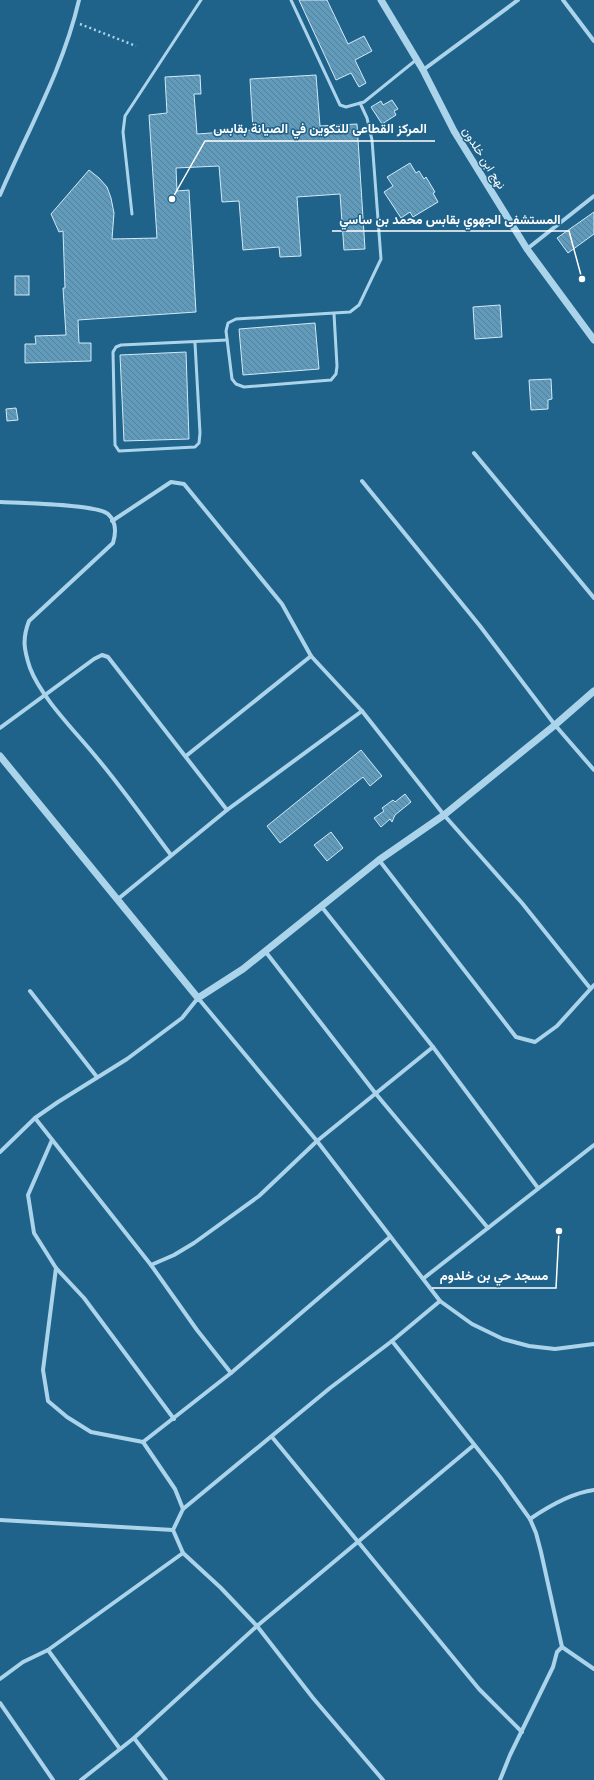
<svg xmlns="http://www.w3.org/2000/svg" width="594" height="1780" viewBox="0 0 594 1780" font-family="'Golos Text',Vazirmatn,sans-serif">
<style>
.building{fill:url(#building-back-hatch);stroke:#d0eaf8}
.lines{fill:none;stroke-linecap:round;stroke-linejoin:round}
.path{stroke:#abd4eb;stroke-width:2.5;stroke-dasharray:2 3;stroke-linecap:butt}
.service{stroke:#abd4eb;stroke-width:3}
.minor{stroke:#abd4eb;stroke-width:4}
.tertiary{stroke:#abd4eb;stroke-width:7}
.labels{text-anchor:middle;stroke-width:3;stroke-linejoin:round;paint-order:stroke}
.street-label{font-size:12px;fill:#fff;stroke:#1f628a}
.leader{fill:none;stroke:#fff;stroke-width:1.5}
.callout-dot{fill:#fff;stroke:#1f628a;stroke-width:1.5}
.callout-label{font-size:13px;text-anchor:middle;font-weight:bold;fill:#fff;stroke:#1f628a;stroke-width:3;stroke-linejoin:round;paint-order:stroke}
</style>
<defs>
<pattern id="building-back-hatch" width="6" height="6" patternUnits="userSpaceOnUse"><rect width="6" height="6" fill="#619bbc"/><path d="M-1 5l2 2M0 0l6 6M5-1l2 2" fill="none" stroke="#5a7f95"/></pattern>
</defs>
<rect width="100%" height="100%" fill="#1f628a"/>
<g class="building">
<polygon points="299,0 327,0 348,44 364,36 372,51 355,60 366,83 359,87 351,73 336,80"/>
<polygon points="200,75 201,94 194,94 197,134 253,130 250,79 316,75 320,126 357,124 365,249 344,250 340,194 297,197 301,256 280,257 279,247 243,250 239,201 222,202 219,166 176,168 177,191 189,190 196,312 78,320 79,343 91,343 91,361 25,363 25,344 36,344 35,336 66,335 63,288 65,288 63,231 59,232 51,214 89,170 99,178 107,187 111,198 114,213 112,239 157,238 149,115 167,113 165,77"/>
<polygon points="392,100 398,109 394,111 396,115 382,124 371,107 381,101 383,105"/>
<polygon points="410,163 416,173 419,171 424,179 426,177 435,192 433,193 438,202 413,217 410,212 401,218 384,192 393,186 387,177"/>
<polygon points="594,212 594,234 568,253 557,238"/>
<rect x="15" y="276" width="14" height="19"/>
<polygon points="500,305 502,337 475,339 473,307"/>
<polygon points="315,323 319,369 243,375 239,329"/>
<polygon points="186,352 189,439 124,441 120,355"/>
<polygon points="551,379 552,399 548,400 548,409 531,410 529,380"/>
<polygon points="16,408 18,420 7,421 6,409"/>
<polygon points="361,750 382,776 370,786 363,777 280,843 267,826"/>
<polygon points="405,794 411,802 395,815 392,822 390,819 381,827 374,818 384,811 382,808 393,800 395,802"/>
<polygon points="331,832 343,848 327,861 314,845"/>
</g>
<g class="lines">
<polyline class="path" points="80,24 136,46"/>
<g class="service">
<polyline points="291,0 340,105 346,107 364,102 416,60"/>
<polyline points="132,214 123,132 125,116 201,0"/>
<polyline points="334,314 337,366 336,374 331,380 244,387 236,384 232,379 226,331 228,323 236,319 350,312 359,305 381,259 372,140 367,118 360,103"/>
<polyline points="195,343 200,433 199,443 195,447 119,451 115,445 113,352 116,347 121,345 227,340"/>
</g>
<g class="minor">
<polyline points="563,0 594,41"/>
<polyline points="423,70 518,0"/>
<path d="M0,195C28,130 63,69 79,0"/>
<polyline points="527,249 594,196"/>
<polyline points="474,453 594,598"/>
<polyline points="362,481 480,626 555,725 594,770"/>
<path d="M0,502C19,503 96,504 108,514C117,522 116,533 113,543L29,621C22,639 24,650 30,668C42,699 76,732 97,758C123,789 146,822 171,855"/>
<polyline points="112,521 171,482 184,484 282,604 311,656 362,711 444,815 522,903 590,988"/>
<polyline points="0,728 94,659 102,655 108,657 227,810"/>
<polyline points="186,756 311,656"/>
<polyline points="379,860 516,1037 535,1042 557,1026 594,985"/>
<polyline points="118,899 227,810 362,711"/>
<polyline points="321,906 433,1047 538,1188"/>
<polyline points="265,951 376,1094 488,1228"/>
<polyline points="30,991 97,1077"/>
<polyline points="35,1118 151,1265"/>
<polyline points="52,1140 28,1195 34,1233 56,1268 84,1298 174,1419"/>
<polyline points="0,1152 35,1118 58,1102 127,1059 182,1018 198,998 317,1141 440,1301 472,1324 503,1339 529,1346 555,1349 594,1344"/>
<polyline points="56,1268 43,1370 48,1401 67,1417 91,1432 143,1442 175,1489 183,1509"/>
<polyline points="424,1278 594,1145"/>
<polyline points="392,1341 500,1477 530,1519 536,1533 541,1552 562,1647 594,1669"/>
<polyline points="231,1373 197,1330 151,1265 174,1255 194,1243 259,1196 317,1141 433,1047"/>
<polyline points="272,1437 479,1689 522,1732"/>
<polyline points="143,1442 231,1373 390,1237"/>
<path d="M530,1519C549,1506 571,1493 594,1490"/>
<polyline points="0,1520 173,1530"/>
<polyline points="173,1530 183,1509 330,1388 392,1341 440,1301"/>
<polyline points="173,1530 183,1553 221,1588 257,1626 313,1698 383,1780"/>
<polyline points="48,1650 120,1749"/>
<polyline points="0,1679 23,1662 48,1650 183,1553"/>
<polyline points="0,1703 53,1780"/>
<polyline points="134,1738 166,1780"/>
<polyline points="81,1780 134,1738 257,1626 474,1445"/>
<polyline points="500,1780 510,1755 553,1667 557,1652 562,1647"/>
</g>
<g class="tertiary">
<polyline points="381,0 423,70 454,131 527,249 594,340"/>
<polyline points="0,756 198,998 243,969 379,860 444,815 555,725 594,691"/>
</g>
</g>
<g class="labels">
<g class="street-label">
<text transform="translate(484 158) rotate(58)" y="4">نهج ابن خلدون</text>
</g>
</g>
<path class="leader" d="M172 199L205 141H435M582 279L569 231H332M559 1231L556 1288H432"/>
<g class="callout-dot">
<circle cx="172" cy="199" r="4"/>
<circle cx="582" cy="279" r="4"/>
<circle cx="559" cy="1231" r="4"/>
</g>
<g class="callout-label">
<text x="320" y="133">المركز القطاعى للتكوين في الصيانة بقابس</text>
<text x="450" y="224">المستشفى الجهوي بقابس محمد بن ساسي</text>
<text x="494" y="1280">مسجد حي بن خلدوم</text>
</g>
</svg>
